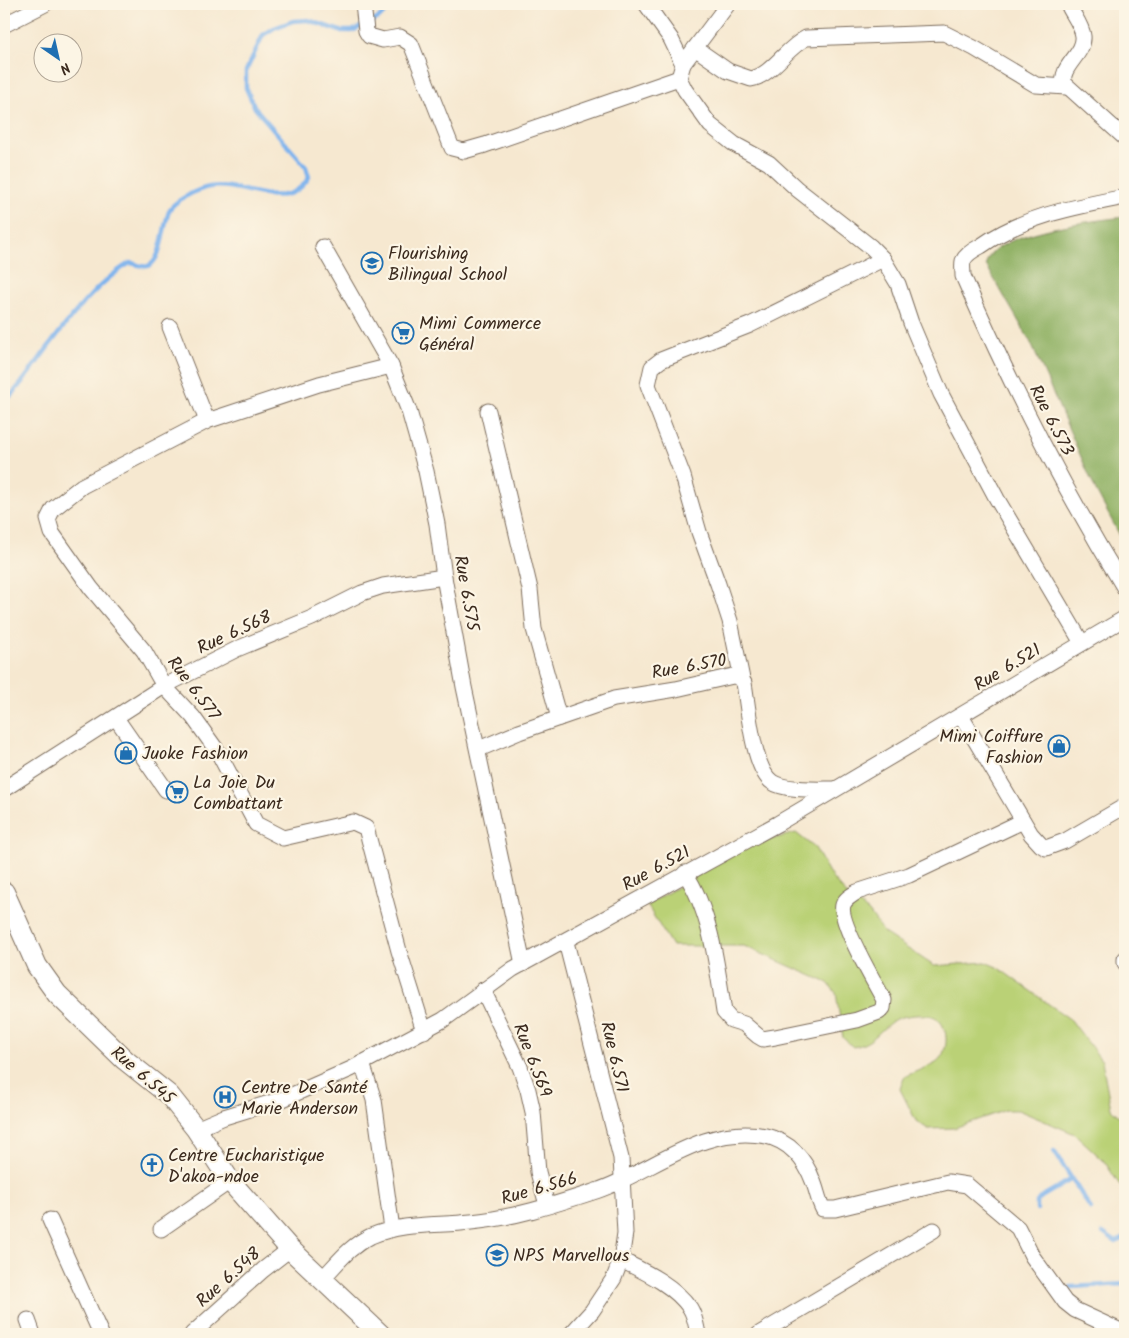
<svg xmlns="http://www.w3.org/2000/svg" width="1129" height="1338" viewBox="0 0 1129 1338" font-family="Kalam,sans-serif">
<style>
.green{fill:#bad176;stroke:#7a7e4a}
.forest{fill:#93b367;stroke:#676e42}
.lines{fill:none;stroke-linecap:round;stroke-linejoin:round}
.stream{stroke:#7fb4ed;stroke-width:4.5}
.street-casing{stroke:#7c6c5c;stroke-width:17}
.secondary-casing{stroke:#7c6c5c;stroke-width:22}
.street{stroke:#fff;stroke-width:15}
.secondary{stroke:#fff;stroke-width:20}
.labels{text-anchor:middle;stroke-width:4.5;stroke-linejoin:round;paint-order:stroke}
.poi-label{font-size:18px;fill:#3b2a1e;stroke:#fcf5e5;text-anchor:start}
.street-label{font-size:18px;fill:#3b2a1e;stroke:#fcf5e5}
</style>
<rect width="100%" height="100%" fill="#fcf5e5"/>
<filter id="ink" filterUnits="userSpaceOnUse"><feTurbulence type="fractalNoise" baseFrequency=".02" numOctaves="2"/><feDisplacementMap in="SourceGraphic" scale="10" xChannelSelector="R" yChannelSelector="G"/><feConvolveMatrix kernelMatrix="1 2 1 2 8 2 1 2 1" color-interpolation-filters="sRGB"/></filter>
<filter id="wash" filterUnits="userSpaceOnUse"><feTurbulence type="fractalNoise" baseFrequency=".0096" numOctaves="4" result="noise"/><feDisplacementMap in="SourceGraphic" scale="20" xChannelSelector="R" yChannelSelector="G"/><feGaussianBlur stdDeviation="1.12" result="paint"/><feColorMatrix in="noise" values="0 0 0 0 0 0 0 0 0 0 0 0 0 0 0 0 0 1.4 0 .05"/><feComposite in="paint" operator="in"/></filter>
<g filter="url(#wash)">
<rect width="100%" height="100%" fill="#f6e8d0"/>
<path class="green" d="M796,833L815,848L832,878L849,897L869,912L884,933L934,966L985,962L997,967L1071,1020L1102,1061L1111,1109L1125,1121V1193L1104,1161L1075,1134L1018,1110H1006L954,1128L928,1129L916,1121L900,1089L904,1077C914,1072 926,1068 936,1062C952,1051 949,1016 927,1015C919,1014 900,1016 894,1020C878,1031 873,1044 853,1047L843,1038L836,993L828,983L744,946H672L647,905L748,845Z"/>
<path class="forest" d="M1125,217V545L1096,491L1030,341L986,265C989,232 1097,220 1125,217Z"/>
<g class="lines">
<g class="stream">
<path d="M4,402C17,391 27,375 38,361C62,328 94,284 130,263C136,263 143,268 148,266C163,261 163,222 170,209C175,201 193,192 202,189C236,175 284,219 309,177L306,167L255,108L246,88V71L263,35L274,28L293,21L308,20L340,31H352L379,18L393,4"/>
<polyline points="1054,1151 1091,1209"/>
<polyline points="1037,1209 1037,1202 1041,1197 1072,1179"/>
<polyline points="1103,1233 1116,1242 1125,1238"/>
<polyline points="1071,1287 1125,1284"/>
</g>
</g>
</g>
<g filter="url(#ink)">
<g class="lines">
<g class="street-casing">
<g id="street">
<polyline points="363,4 366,31 369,36 383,40 400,37 411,44 452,148 464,151 485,145 679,78"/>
<polyline points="646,4 671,39 683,64 679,78 685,90 710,125 734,144 769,163 797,189 871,247 883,259 898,284 911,323 941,394 997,499 1082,643"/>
<path d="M1068,4C1072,14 1082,25 1083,36C1085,54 1060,66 1064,83L1125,138"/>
<polyline points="4,25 45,4"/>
<polyline points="695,48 728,4"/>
<path d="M683,64L695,48L728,71L751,79C772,75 786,48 806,38L944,33L974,48L1036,85L1066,87"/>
<path d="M1125,197C1075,207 1023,216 981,246C975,249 966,254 963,261C962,265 963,271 963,276C1010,384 1063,488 1125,589"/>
<polyline points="323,247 391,366 409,411 426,471 437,524 444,577 464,687 523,964"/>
<polyline points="170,327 207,421"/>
<polyline points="391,366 319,384 207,421 82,486 53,509 48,519 52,533 91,588 144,651 164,686 193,717 218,752 256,824 283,838 353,822 366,828 399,951 424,1031"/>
<polyline points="488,411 530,589 534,629 559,718"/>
<polyline points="742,679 730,621 718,584 699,532 683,476 648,385 652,367 661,360 750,325 883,259"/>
<polyline points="961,716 1031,834 1041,845 1046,848 1065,841 1125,806"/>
<polyline points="116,718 166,790"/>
<path d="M479,749L519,732L614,699L676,689L733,676L739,677L744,683C748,706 753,769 772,782C785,791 817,789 833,789"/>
<polyline points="4,789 164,686 237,649 312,618 362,593 383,586 444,577"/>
<path d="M685,873C711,912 717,966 724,1012L731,1020L744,1024L758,1036L763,1039L775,1037L857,1020L879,1012L883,1008L884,1000C875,983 838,921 843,905C845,899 852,895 857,892L909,875L1023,821"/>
<polyline points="566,942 621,1158 625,1233 621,1260 614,1278 592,1311 571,1334"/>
<polyline points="1125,959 1125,963"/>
<polyline points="483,990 520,1067 528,1090 533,1112 538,1172 547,1205"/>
<polyline points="362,1063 374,1100 392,1229"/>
<polyline points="196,1129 224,1117 283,1099 351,1069 443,1020 513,969 777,824 1125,618"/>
<polyline points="50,1220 101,1334"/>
<polyline points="161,1229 230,1181"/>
<path d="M621,1260C645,1272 674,1285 690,1308C695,1316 696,1325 698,1334"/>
<path d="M321,1280C338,1263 348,1247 371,1236C404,1222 437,1226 471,1222C514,1218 556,1204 596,1191C651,1173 703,1123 766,1136C789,1141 805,1159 813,1181C817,1190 818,1200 823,1209H835L948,1182L967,1185L1018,1228L1032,1256L1065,1302L1075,1310L1125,1333"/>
<polyline points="28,1320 33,1334"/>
<polyline points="192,1334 263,1270 290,1249"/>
<polyline points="759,1334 934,1230"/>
</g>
</g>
<g class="secondary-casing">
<polyline id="secondary" points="4,892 37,966 57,994 125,1060 169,1095 196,1129 230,1181 290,1249 380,1334"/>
</g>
<use href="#street" class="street"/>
<use href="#secondary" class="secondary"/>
</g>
</g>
<defs>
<g id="school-ring" transform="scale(1.125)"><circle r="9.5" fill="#fcf5e5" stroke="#1f6fb2" stroke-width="1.5"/><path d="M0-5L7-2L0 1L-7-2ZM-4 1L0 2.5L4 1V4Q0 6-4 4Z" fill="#1f6fb2"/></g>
<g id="supermarket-ring" transform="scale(1.125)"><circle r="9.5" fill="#fcf5e5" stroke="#1f6fb2" stroke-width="1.5"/><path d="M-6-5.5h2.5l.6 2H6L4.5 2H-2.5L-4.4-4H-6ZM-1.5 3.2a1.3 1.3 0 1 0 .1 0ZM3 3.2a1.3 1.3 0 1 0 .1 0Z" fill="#1f6fb2"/></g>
<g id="shop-ring" transform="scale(1.125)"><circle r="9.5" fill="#fcf5e5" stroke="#1f6fb2" stroke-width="1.5"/><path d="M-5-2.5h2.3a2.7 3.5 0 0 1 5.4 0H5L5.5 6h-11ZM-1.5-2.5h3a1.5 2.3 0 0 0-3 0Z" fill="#1f6fb2"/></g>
<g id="hospital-ring" transform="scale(1.125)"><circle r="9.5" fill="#fcf5e5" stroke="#1f6fb2" stroke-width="1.5"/><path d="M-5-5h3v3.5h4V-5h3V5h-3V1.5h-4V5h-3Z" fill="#1f6fb2"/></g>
<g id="church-ring" transform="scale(1.125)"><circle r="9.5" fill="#fcf5e5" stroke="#1f6fb2" stroke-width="1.5"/><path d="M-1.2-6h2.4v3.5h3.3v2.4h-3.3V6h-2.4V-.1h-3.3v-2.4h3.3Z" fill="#1f6fb2"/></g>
</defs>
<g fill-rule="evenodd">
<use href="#school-ring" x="372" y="263"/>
<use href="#supermarket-ring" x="403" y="333"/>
<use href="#shop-ring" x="1059" y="746"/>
<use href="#shop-ring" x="126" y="753"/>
<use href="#supermarket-ring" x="177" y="792"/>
<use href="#hospital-ring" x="225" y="1097"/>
<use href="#church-ring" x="152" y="1165"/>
<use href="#school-ring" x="497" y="1255"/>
</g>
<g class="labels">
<g class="poi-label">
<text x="388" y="259">Flourishing<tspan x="388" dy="21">Bilingual School</tspan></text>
<text x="419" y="329">Mimi Commerce<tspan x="419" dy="21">Général</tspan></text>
<text x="1043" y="742" text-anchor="end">Mimi Coiffure<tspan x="1043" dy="21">Fashion</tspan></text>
<text x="142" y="759">Juoke Fashion</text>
<text x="193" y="788">La Joie Du<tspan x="193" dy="21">Combattant</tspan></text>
<text x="241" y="1093">Centre De Santé<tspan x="241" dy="21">Marie Anderson</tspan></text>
<text x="168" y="1161">Centre Eucharistique<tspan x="168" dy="21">D'akoa-ndoe</tspan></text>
<text x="513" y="1261">NPS Marvellous</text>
</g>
<g class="street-label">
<text transform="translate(1052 420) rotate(63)" y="6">Rue 6.573</text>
<text transform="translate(467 593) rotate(80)" y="6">Rue 6.575</text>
<text transform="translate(234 632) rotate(-25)" y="6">Rue 6.568</text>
<text transform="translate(689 666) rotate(-10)" y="6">Rue 6.570</text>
<text transform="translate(1007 667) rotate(-31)" y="6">Rue 6.521</text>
<text transform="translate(194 688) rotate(53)" y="6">Rue 6.577</text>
<text transform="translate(656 868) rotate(-29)" y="6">Rue 6.521</text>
<text transform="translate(615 1057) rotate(77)" y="6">Rue 6.571</text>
<text transform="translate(533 1060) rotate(69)" y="6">Rue 6.569</text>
<text transform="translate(143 1075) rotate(41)" y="6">Rue 6.545</text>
<text transform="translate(539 1188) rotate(-16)" y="6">Rue 6.566</text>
<text transform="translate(228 1277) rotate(-42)" y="6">Rue 6.548</text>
</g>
</g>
<rect width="1129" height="1338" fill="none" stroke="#fcf5e5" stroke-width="20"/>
<g transform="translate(58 58) rotate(146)"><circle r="24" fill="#fcf5e5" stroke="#afa495"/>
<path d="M0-4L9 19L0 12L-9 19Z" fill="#1f6fb2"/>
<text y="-8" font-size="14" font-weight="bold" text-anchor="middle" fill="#3b2a1e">N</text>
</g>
</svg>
